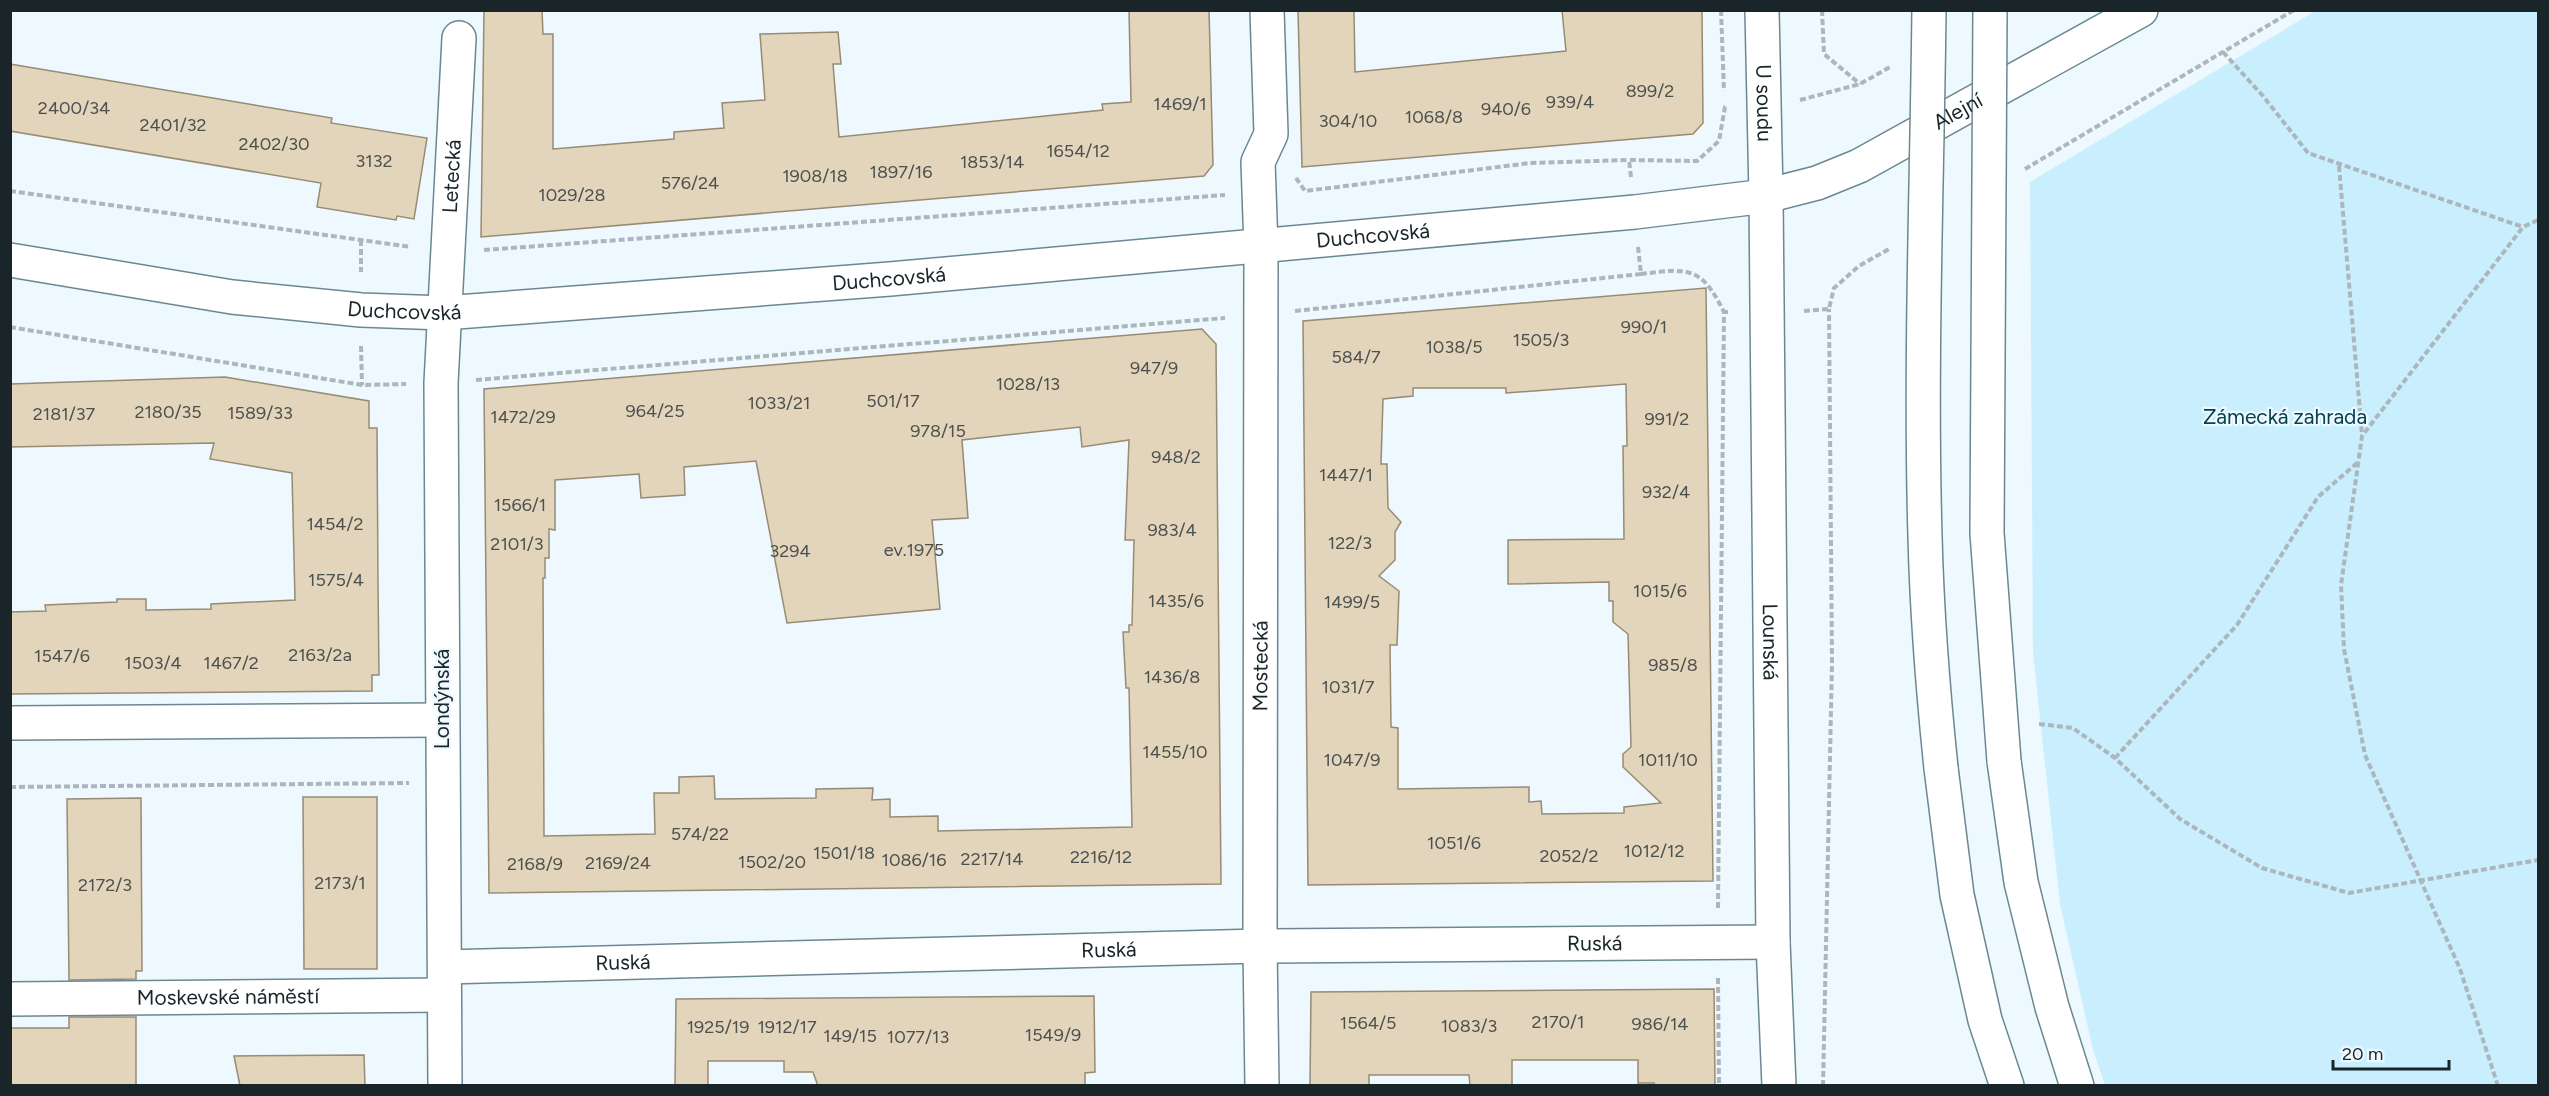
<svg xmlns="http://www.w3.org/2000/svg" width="2549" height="1096" viewBox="0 0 2549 1096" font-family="Figtree,sans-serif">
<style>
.green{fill:#c9effe}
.building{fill:#e3d4bc;stroke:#988a73;stroke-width:1.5;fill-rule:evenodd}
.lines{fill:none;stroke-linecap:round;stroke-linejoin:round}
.minor-casing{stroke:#6b8892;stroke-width:36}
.tertiary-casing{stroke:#6b8892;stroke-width:36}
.trunk-casing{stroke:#6b8892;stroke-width:36}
.path{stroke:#abb7bc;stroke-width:4;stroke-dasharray:6 3;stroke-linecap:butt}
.minor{stroke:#fff;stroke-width:33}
.tertiary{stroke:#fff;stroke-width:33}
.trunk{stroke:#fff;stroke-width:33}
.trunk-bridge-casing{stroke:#6b8892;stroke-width:36;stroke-linecap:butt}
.trunk-bridge{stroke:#fff;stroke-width:33}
.labels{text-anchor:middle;stroke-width:4.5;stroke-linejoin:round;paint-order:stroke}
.number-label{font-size:18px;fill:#4c514e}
.street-label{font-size:21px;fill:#192529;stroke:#edf9fe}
.park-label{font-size:21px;fill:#014152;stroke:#edf9fe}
</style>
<rect width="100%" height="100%" fill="#edf9fe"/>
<polygon class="green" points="2317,10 2538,11 2538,1085 2105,1085 2093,1050 2060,904 2033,653 2030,182"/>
<g class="building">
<polygon points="484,10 542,10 543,34 553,34 553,149 674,139 674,132 724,128 722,103 765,100 760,34 838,32 841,64 833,64 839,137 1103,110 1102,104 1131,102 1129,10 1209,10 1213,165 1204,176 481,237"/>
<polygon points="1298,10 1354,10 1355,72 1566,51 1562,10 1702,10 1703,123 1693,134 1302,167"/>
<polygon points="10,64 332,118 331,123 427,138 414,219 397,216 396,220 317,207 321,183 10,131"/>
<path d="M1706,288L1713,881L1308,885L1303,321ZM1626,384L1627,446H1623L1624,539L1508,540V584L1609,582V601H1613V622L1628,634L1631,747L1623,754V767L1661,803L1624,807V813L1542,814L1541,801L1529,802V787L1398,789V728L1391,727L1390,645H1397L1399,591L1379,576L1395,560V532L1401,522L1388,508L1387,464H1381L1383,399L1413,396V388H1506V393Z"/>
<path d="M1202,329L1216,344L1221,884L489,893L484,389ZM1080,427L1082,447L1129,440L1125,540H1134L1132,625H1129V632H1123L1126,688H1129L1132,827L938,831V816L890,817V799L872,800L873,788L816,789V798L715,799L714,776L679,777V793H654L655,834L544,836L543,578H545V558H549V529L555,530V480L639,474L641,498L685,495L684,467L756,461L787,623L940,609L932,520L968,518L962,440Z"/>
<polygon points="225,377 369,401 369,428 377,428 378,583 379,675 372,675 372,691 10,694 10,612 46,611 45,605 117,602 117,599 146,599 146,610 211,609 211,604 295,600 292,473 210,459 214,443 10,447 10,384"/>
<polygon points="303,797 377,797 377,969 304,969"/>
<polygon points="141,798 142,971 136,971 136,979 69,980 67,799"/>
<polygon points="1714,989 1715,1086 1654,1086 1654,1083 1638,1083 1638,1060 1512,1060 1512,1086 1470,1086 1469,1075 1369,1075 1369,1086 1310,1086 1311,992"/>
<polygon points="1094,996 1095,1072 1085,1073 1085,1086 818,1086 813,1072 784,1072 784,1061 708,1061 708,1086 675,1086 676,999"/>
<polygon points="69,1017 136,1017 136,1086 10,1086 10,1028 69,1028"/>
<polygon points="364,1055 365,1086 240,1086 234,1056"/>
</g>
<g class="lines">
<g class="minor-casing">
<g id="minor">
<path id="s1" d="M1762,10L1766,196L1773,942L1779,1086"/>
<polyline points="10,723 441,720"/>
<path id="s2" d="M446,967L1260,946L1773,942"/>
<path id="s3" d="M10,999L444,995"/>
<path id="s4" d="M445,1086L441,383L459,38"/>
<path id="s5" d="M1262,1086L1260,946L1261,247L1258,162L1271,134L1267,10"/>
</g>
</g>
<g class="tertiary-casing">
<g id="tertiary">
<path id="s6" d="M10,260L232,297L361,310L444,313L890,279L1635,212L1766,196L1817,183L1859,166L2141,10"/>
</g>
</g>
<g class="trunk-casing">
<g id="trunk">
<polyline points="2004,761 2021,882 2052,1007 2077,1086"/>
<polyline points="1941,768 1957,895 1985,1020 2007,1086"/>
</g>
</g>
<g class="path">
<polyline points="1721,10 1724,91"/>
<polyline points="1822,10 1824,54 1860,84"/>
<polyline points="2223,52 2263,96 2308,153 2523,227"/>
<polyline points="1800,100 1860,84 1890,67"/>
<polyline points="2339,166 2362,435"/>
<polyline points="2025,169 2294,10"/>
<polyline points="1631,177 1629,160 1697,161 1719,141 1725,107 1727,106"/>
<polyline points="1296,178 1305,191 1530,163 1629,160"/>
<polyline points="10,191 411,247"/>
<polyline points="361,240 361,272"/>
<path d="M1638,247L1641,274C1689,268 1701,266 1724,312"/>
<polyline points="484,250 1225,195"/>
<polyline points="1295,311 1641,274"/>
<polyline points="1804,311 1829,309 1834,288 1859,266 1889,249"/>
<polyline points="10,327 362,385 406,384"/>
<polyline points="361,346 362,385"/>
<polyline points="476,380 1225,318"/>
<polyline points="2039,724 2073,728 2115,758 2180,819 2262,868 2349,893 2538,860"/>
<polyline points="2115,758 2237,625 2318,497 2357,463"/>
<polyline points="10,787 409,783"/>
<polyline points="1718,908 1724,312 1730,312"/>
<polyline points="1718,978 1719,1086"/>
<polyline points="1823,1086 1832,663 1829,309"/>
<polyline points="2498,1086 2460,969 2365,755 2344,649 2341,585 2362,436 2523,227 2538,220"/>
</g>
<use href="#minor" class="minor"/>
<use href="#tertiary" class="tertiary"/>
<use href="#trunk" class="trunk"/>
<g class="trunk-bridge-casing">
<g id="trunk-bridge">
<path d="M1929,10C1927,186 1920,362 1925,537C1927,615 1933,691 1941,768"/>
<polyline points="1990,10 1987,533 2004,761"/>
</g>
</g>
<use href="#trunk-bridge" class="trunk-bridge"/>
</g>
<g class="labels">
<g class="number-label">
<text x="1650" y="97">899/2</text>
<text x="1570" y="108">939/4</text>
<text x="1180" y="110">1469/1</text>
<text x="74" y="114">2400/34</text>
<text x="1506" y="115">940/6</text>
<text x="1434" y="123">1068/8</text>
<text x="1348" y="127">304/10</text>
<text x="173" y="131">2401/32</text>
<text x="274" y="150">2402/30</text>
<text x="1078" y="157">1654/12</text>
<text x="374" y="167">3132</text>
<text x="992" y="168">1853/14</text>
<text x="901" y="178">1897/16</text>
<text x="815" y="182">1908/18</text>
<text x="690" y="189">576/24</text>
<text x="572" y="201">1029/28</text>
<text x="1644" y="333">990/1</text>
<text x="1541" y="346">1505/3</text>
<text x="1454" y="353">1038/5</text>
<text x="1356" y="363">584/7</text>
<text x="1154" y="374">947/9</text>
<text x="1028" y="390">1028/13</text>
<text x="893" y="407">501/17</text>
<text x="779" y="409">1033/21</text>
<text x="655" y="417">964/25</text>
<text x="168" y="418">2180/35</text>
<text x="260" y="419">1589/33</text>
<text x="64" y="420">2181/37</text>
<text x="523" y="423">1472/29</text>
<text x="1667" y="425">991/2</text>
<text x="938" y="437">978/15</text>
<text x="1176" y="463">948/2</text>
<text x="1346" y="481">1447/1</text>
<text x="1666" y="498">932/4</text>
<text x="520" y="511">1566/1</text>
<text x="335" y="530">1454/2</text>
<text x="1172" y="536">983/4</text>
<text x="1350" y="549">122/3</text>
<text x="517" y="550">2101/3</text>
<text x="914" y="556">ev.1975</text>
<text x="790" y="557">3294</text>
<text x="336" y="586">1575/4</text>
<text x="1660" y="597">1015/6</text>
<text x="1176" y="607">1435/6</text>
<text x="1352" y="608">1499/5</text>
<text x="320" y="661">2163/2a</text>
<text x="62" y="662">1547/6</text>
<text x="153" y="669">1503/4</text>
<text x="231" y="669">1467/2</text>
<text x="1673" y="671">985/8</text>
<text x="1172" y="683">1436/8</text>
<text x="1348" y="693">1031/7</text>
<text x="1175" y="758">1455/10</text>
<text x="1352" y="766">1047/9</text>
<text x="1668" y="766">1011/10</text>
<text x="700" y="840">574/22</text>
<text x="1454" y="849">1051/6</text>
<text x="1654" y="857">1012/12</text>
<text x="844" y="859">1501/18</text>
<text x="1569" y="862">2052/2</text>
<text x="1101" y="863">2216/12</text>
<text x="992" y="865">2217/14</text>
<text x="914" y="866">1086/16</text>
<text x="772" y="868">1502/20</text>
<text x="618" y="869">2169/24</text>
<text x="535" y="870">2168/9</text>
<text x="340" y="889">2173/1</text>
<text x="105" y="891">2172/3</text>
<text x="1558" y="1028">2170/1</text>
<text x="1368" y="1029">1564/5</text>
<text x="1660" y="1030">986/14</text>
<text x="1469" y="1032">1083/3</text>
<text x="718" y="1033">1925/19</text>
<text x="787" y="1033">1912/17</text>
<text x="1053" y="1041">1549/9</text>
<text x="850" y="1042">149/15</text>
<text x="918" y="1043">1077/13</text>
</g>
<g class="street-label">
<text dy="7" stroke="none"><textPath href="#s1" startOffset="93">U soudu</textPath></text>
<text dy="7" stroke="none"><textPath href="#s6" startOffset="1976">Alejní</textPath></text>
<text dy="7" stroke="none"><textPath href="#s4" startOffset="910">Letecká</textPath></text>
<text dy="7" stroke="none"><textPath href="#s6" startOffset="1370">Duchcovská</textPath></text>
<text dy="7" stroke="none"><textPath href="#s6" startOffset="884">Duchcovská</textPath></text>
<text dy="7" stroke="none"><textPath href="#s6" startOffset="398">Duchcovská</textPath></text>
<text dy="7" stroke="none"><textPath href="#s1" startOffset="632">Lounská</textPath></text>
<text dy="7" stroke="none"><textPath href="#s5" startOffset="420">Mostecká</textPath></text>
<text transform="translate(442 699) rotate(-90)" y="7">Londýnská</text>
<text dy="7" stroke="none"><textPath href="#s2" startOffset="1149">Ruská</textPath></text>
<text dy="7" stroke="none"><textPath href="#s2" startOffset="663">Ruská</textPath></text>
<text dy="7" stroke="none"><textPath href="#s2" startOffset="177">Ruská</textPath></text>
<text dy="7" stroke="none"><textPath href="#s3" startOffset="218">Moskevské náměstí</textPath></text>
</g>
<g class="park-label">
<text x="2285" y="424">Zámecká zahrada</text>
</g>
</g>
<rect width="2549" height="1096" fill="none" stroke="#192529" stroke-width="24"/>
<path d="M2333 1060v9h116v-9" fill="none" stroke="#192529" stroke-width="3"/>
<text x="2342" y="1060" font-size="18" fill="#192529" stroke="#edf9fe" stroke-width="4.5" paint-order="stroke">20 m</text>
</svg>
